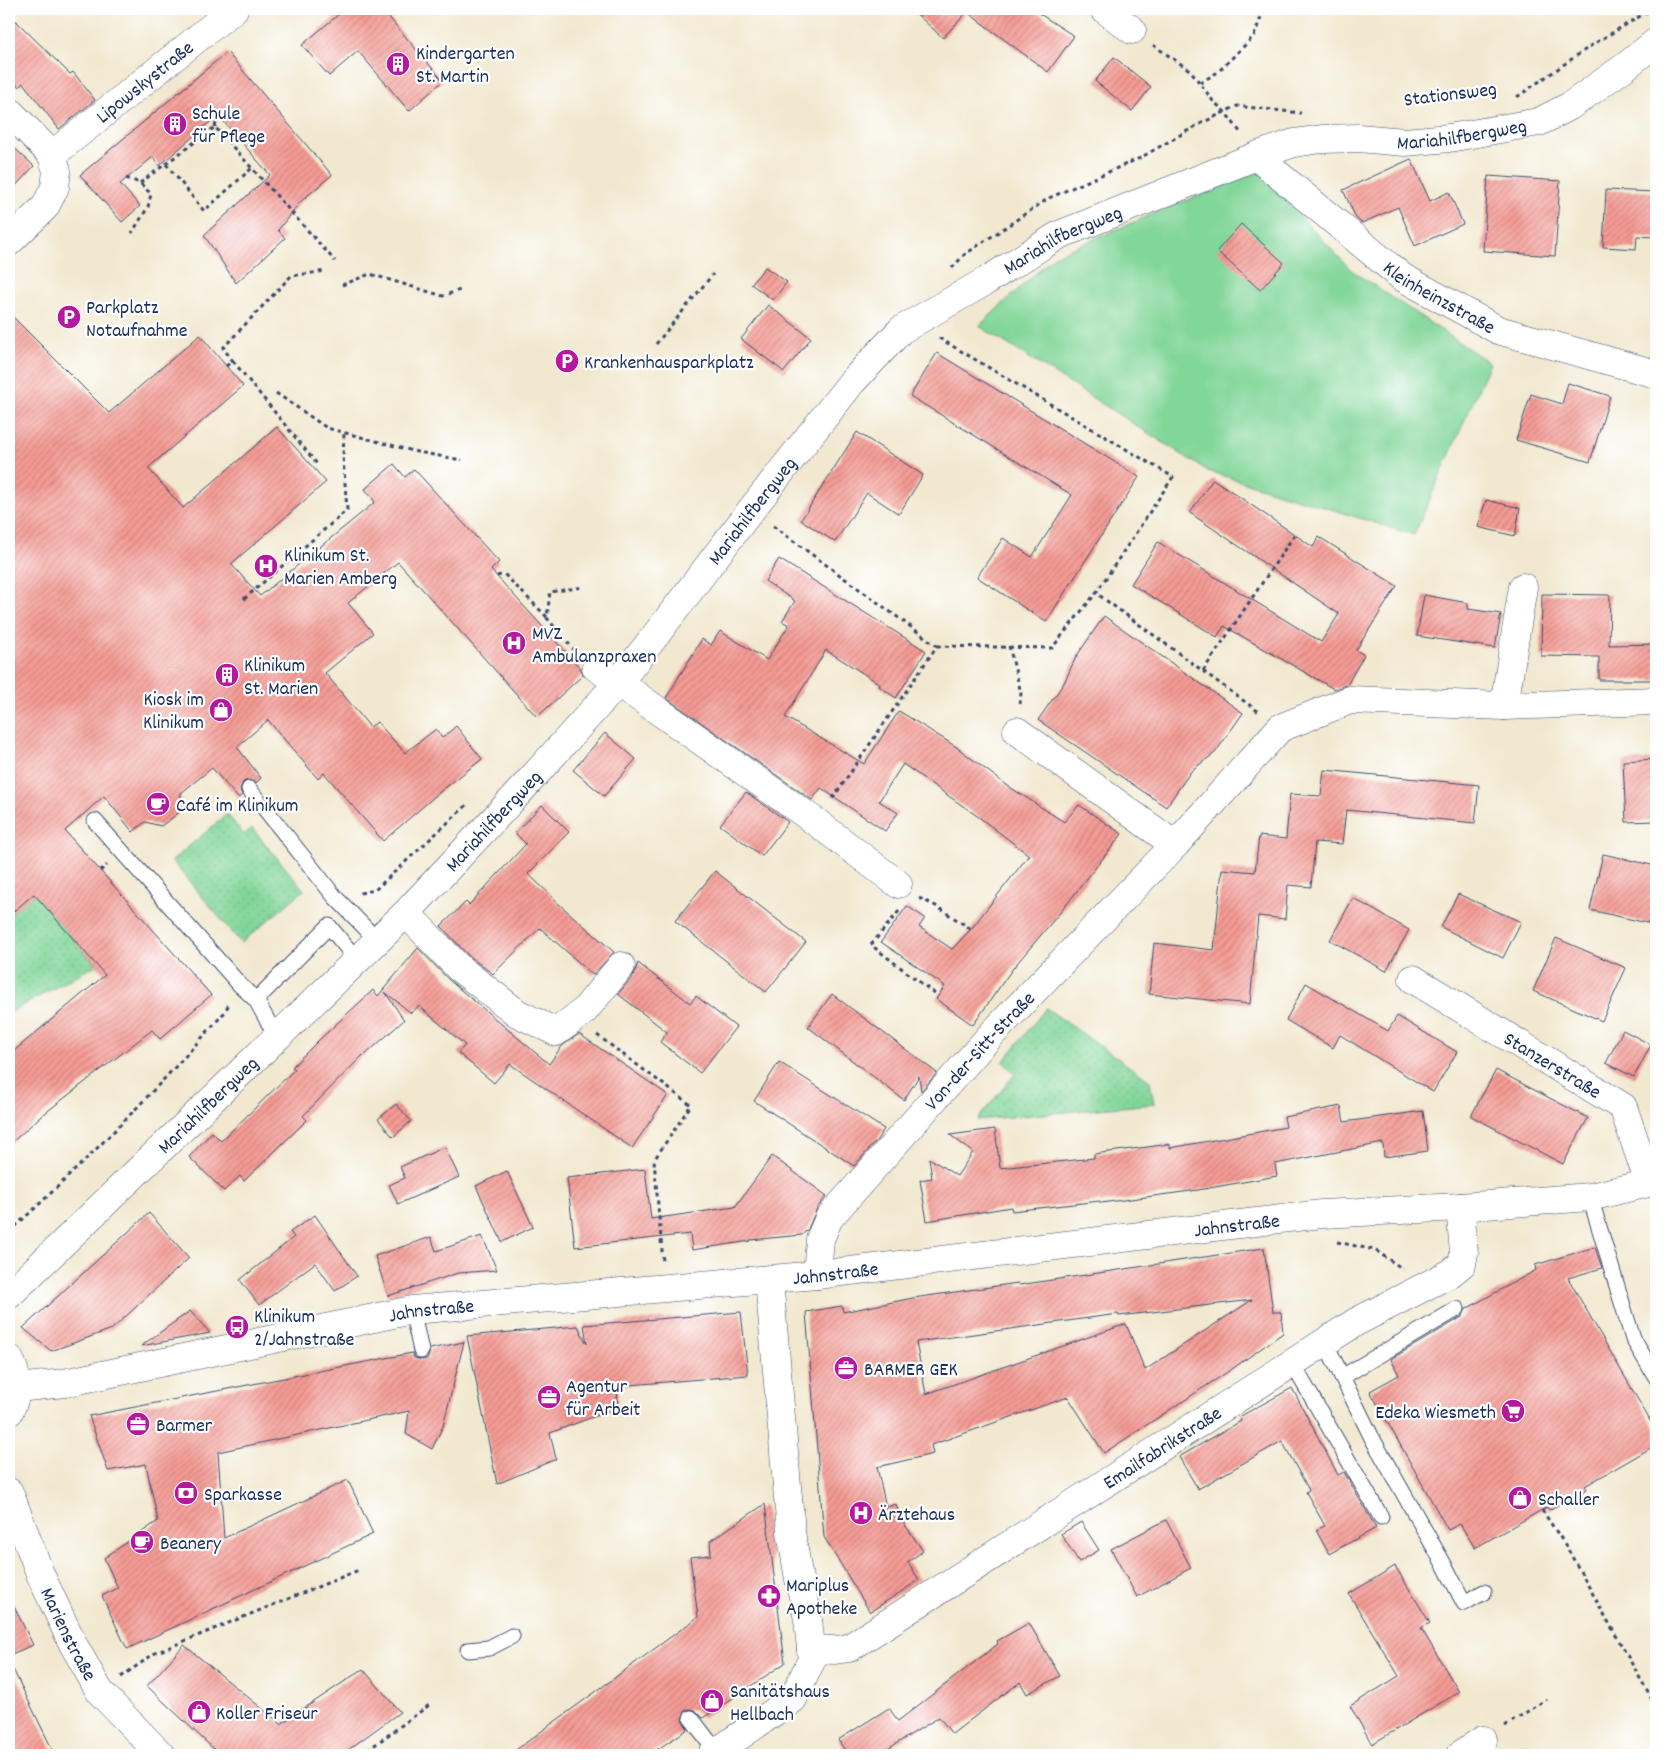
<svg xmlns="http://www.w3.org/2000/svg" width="1665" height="1764" viewBox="0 0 1665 1764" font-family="Dekko,sans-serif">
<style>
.park{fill:url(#park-dots);stroke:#4e827c}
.garden{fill:#81d699;stroke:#4e827c}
.building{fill:url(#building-hatch);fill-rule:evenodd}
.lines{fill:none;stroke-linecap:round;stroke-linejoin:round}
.service-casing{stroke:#3b4b6f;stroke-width:17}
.minor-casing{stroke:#3b4b6f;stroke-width:29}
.tertiary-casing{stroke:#3b4b6f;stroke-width:29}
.path{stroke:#3b4b6f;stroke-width:3;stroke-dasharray:4 4;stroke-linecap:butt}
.service{stroke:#fff;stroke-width:15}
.minor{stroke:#fff;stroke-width:28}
.tertiary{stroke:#fff;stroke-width:28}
.labels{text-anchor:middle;stroke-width:4.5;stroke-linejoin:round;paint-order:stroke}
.poi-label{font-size:20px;fill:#1b2f5e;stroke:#fff;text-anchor:start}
.street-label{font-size:20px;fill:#1b2f5e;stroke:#fff}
</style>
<defs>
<pattern id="park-dots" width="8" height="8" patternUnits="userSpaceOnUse" patternTransform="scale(1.25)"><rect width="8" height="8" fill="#81d699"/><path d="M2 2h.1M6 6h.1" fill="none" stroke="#6fb886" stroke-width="1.8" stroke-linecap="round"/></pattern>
<pattern id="building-hatch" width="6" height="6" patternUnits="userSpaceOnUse" patternTransform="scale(1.25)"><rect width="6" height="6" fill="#f69b94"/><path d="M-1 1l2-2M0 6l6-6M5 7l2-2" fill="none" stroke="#c67f7c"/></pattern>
</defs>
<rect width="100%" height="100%" fill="#fff"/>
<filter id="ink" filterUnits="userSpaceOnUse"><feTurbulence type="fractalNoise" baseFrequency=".02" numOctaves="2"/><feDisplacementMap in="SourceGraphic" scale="10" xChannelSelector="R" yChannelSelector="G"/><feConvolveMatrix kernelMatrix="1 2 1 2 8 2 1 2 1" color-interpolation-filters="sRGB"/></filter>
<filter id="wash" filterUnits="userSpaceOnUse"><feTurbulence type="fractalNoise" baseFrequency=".0096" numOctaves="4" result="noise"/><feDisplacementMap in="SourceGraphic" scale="20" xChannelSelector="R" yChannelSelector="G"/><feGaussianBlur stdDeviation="1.12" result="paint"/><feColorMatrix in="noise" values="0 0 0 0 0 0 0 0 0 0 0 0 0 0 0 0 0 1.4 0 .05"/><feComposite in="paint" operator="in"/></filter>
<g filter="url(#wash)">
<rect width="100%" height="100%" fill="#f1e8cf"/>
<g class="park">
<polygon points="227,814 244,835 252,828 304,890 241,943 172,861"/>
<polygon points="34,894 96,965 9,1013 9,915"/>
<polygon points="1046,1008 1150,1081 1154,1104 977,1120 1015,1074 1003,1062"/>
</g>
<polygon class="garden" points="1259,172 1351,270 1490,363 1414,535 1208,471 979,326 1054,256 1167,208"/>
<g id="blocks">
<g class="building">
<polygon points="345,9 382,9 443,81 409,111 358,51 329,76 302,45"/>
<polygon points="911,9 1032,9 1074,36 1048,72 967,12 943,38"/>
<polygon points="9,14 70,74 73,72 95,100 59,129 23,83 19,87 9,76"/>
<polygon points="227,52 332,175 300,202 278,230 285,238 236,283 204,235 270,175 218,115 159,166 153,157 120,184 140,206 122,222 80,175"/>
<polygon points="1114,57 1151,87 1132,111 1095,81"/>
<polygon points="9,143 34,166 9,193"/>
<polygon points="1411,159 1430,201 1449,192 1463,224 1415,246 1398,207 1362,223 1356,218 1343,190"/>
<polygon points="1488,176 1560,181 1555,256 1483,251"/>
<polygon points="1606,190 1656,192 1656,237 1637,236 1636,249 1603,247"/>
<polygon points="1241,224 1284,263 1260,290 1217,251"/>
<polygon points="765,267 787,282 773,300 751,284"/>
<polygon points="768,305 811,338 784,372 741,339"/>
<polygon points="9,313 109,413 200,335 243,386 148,468 183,508 277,427 326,482 231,564 260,596 375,502 365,489 394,464 405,477 414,469 499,562 491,570 581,669 583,675 537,717 398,562 348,603 373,633 325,673 370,727 377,722 405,753 436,729 442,738 456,726 482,759 441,791 383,841 324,773 318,779 268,720 237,747 261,778 256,783 248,780 243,782 240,790 242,795 238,798 212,768 181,793 180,812 161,826 145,822 133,832 104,796 65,831 211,995 160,1039 152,1030 40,1117 9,1145 9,1055 105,975 34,894 9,915"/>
<polygon points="937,353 1139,477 1046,622 977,577 1003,538 1032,557 1072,495 910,396"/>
<polygon points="1568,383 1610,396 1590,462 1516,440 1531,394 1562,404"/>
<polygon points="857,432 923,475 899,514 867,493 835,542 801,520"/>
<polygon points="1213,479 1313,547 1319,537 1397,586 1356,650 1364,655 1347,685 1334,689 1224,626 1217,637 1131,584 1158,542 1321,642 1339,614 1190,513"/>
<polygon points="1486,500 1520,508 1515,536 1478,527"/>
<polygon points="779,559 926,651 896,698 879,686 880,684 826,650 785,717 864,764 899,711 955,746 1005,784 1064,822 1079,805 1122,834 1063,909 1013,968 973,1025 936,999 945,986 881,942 907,906 925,918 919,927 952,949 971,929 1029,855 980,818 903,764 879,801 898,813 885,831 821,788 812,800 666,698 702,639 711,645 720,631 767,660 789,625 782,621 795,601 765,581"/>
<polygon points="1542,594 1610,595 1609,645 1656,644 1656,680 1599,680 1599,657 1541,656"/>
<polygon points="1424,595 1468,603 1468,609 1501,614 1495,648 1417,636"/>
<polygon points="1104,616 1243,713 1215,753 1192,770 1166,807 1038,720 1064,683 1076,657"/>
<polygon points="605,733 636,759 604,796 573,770"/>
<polygon points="1656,759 1656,821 1626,822 1623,761"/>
<polygon points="1324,770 1479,785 1475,823 1346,810 1342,844 1315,842 1311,887 1288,885 1285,919 1258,916 1250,1004 1149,994 1154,943 1214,950 1222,869 1255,872 1259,836 1286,839 1290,794 1321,796"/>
<polygon points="746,792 788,822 762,856 720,825"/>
<polygon points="542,805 569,832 528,874 553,897 552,898 614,952 593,975 540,928 493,974 469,956 441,926 466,902 469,905 526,844 515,833"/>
<polygon points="1603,854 1656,866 1656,925 1590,910"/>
<polygon points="715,871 806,942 766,992 675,921"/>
<polygon points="1458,894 1521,922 1503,958 1441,927"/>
<polygon points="1353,898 1409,930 1386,971 1330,940"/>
<polygon points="1556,938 1626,968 1602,1021 1533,991"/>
<polygon points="418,948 449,980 549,1064 562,1046 579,1034 668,1095 632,1148 510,1064 494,1083 458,1053 465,1045 419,1006 411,1013 385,992 404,1020 364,1056 363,1055 303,1116 307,1120 244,1181 240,1176 224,1191 189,1157 212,1132 221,1141 295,1069 292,1067 319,1040 373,990 378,996"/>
<polygon points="638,963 690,1003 696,996 736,1027 700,1073 660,1042 667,1032 618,994 633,976"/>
<polygon points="1306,983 1388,1031 1397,1016 1457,1052 1433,1092 1340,1035 1333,1048 1286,1020"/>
<polygon points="832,994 937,1073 921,1091 919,1076 904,1100 808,1027"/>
<polygon points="1623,1030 1651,1045 1634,1077 1606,1063"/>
<polygon points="779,1062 884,1129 877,1140 854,1166 754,1101"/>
<polygon points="1496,1070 1588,1118 1563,1164 1471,1116"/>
<polygon points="396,1104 411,1121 393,1137 378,1119"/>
<polygon points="1341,1106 1344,1122 1423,1111 1428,1151 1384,1157 1383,1143 1275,1164 1277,1176 1198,1190 1101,1203 1100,1201 1012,1211 1011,1207 927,1221 920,1180 932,1178 929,1158 957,1176 973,1152 950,1135 995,1129 1000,1168 1094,1158 1094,1154 1170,1144 1170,1148 1286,1127 1284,1117"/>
<polygon points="445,1147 459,1177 398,1204 389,1185 405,1178 400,1167"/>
<polygon points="772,1156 827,1196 817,1208 808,1229 802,1235 750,1240 750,1241 692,1250 690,1234 575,1247 567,1178 645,1169 651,1219 735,1207"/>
<polygon points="507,1171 533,1227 502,1242 476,1186"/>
<polygon points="149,1213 189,1258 112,1329 51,1351 23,1328"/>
<polygon points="315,1215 357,1276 335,1291 315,1263 259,1305 240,1280 294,1237 290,1232"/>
<polygon points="482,1236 497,1270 458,1273 388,1296 375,1256 431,1237 436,1251"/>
<polygon points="1595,1247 1602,1268 1568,1278 1656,1431 1656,1445 1585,1486 1587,1489 1549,1510 1547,1507 1475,1548 1460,1524 1448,1530 1370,1391 1399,1375 1391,1359 1462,1317 1466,1309 1536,1270 1535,1265"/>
<path d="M1264,1248L1273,1312H1281L1283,1333L1232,1369L1104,1453L1068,1397L931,1445L933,1454L877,1467L886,1507L896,1504L901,1519L923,1551L908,1562L919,1580L870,1612L824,1537L806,1312L842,1306L843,1312L913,1298L1018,1283L1019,1285ZM1252,1300L1145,1370L1126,1324L926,1394L916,1342L1118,1314L1119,1316Z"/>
<polygon points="190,1311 210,1333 141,1346"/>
<polygon points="741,1312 748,1375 618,1386 617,1408 550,1433 556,1459 497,1484 467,1336 578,1326 587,1344 584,1325"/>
<polygon points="464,1342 443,1426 432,1449 406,1434 409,1411 218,1452 224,1538 348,1480 373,1534 127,1649 102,1596 118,1588 104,1558 158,1521 146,1464 108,1471 89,1416 412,1353 414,1358 423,1360 428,1358 430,1349"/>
<polygon points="1292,1388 1338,1475 1344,1472 1376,1528 1329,1554 1316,1530 1325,1526 1306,1492 1309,1490 1282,1441 1198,1489 1179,1457 1241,1421 1239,1417"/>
<polygon points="765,1504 785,1663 703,1718 695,1710 690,1709 686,1710 682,1719 688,1729 649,1755 509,1755 698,1617 690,1557 711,1555 710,1541"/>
<polygon points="1166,1520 1191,1568 1137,1597 1111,1549"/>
<polygon points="1081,1522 1099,1550 1079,1562 1061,1534"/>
<polygon points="1395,1566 1430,1623 1421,1628 1459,1692 1372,1744 1350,1706 1399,1676 1349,1594"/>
<polygon points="9,1596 33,1645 9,1655"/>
<polygon points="1029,1623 1060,1676 1027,1694 1020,1682 952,1734 939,1717 878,1755 848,1755 838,1740 889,1708 898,1721 998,1644 997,1641"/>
<polygon points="184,1645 281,1724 363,1669 400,1712 341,1755 220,1755 147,1686"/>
<polygon points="9,1661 55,1755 9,1755"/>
</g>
</g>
</g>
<g filter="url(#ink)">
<use href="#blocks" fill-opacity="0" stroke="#3b4b6f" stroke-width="1"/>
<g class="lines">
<g class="service-casing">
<g id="service">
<polyline points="249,789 335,897 378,941"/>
<polyline points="95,821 240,985 256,1000 277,1038"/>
<polyline points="256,1000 329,926 357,960"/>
<polyline points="1590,1197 1633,1339 1656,1377"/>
<polyline points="412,1310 421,1351"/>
<polyline points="1325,1342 1372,1438 1446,1568 1464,1603 1484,1592"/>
<polyline points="1292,1363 1381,1517"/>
<polyline points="1342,1377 1457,1309"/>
<polyline points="468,1650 489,1648 512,1636"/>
<polyline points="691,1718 717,1752"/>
</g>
</g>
<g class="minor-casing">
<g id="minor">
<polyline points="1104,9 1132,30"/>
<polyline points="9,111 52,155 57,171 55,187 45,207 9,242"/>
<path id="s1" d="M52,155L234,9"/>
<path id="s2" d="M1259,155L1263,162L1402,277L1498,330L1656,374"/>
<polyline points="596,667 816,822 898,884"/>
<polyline points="1504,706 1523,587"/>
<polyline points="1017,731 1175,845"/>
<polyline points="406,913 459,968 517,1013 556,1032 584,1011 621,966"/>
<path id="s3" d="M1413,979L1623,1107L1649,1183"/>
<path id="s4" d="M817,1275L820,1239L829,1218L991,1035L1175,845L1280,728L1350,700L1504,706L1656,701"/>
<path id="s5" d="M9,1295L406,913L524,787L618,683L658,632L751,510L851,383L901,330L986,281L1059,235L1259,155L1294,143L1322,139L1358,138L1405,142L1449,138L1539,122L1570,106L1626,66L1656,42"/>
<path id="s6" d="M811,1649L835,1650L849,1648L1356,1322L1451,1273L1462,1264L1464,1253L1460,1207"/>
<polyline points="712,1755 793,1699 812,1659 808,1619 799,1579 791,1532 769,1280"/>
<polyline points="1460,1755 1483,1740"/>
</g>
</g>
<g class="tertiary-casing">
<g id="tertiary">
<path d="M9,1358C19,1377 19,1393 9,1412"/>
<path id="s7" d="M17,1388L64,1383L412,1310L817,1275L1322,1214L1460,1207L1590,1197L1649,1183L1656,1180"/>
<path id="s8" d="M9,1492L41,1576L73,1644L100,1692L161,1755"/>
</g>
</g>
<g class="path">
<polyline points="1153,45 1191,71 1213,101 1225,112 1241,133"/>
<polyline points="1200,83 1218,72 1254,36 1264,9"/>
<polyline points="1517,97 1592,45 1652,9"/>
<polyline points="215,127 218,115"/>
<polyline points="166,164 204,211 252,168"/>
<polyline points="126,178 140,183 151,194 148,207 132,233"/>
<polyline points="140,183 215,127 335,261"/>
<polyline points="952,268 964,255 1049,198 1140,158 1196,126 1237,106 1301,113"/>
<polyline points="342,285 370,274 443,296 460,290"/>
<polyline points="939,338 1173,477 1096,593 1259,712"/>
<polyline points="656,344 713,274"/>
<polyline points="233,361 317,464"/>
<polyline points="226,366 233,361 223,348 291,276 326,271"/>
<polyline points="276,393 327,428 417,452 462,460"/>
<polyline points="773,526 937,646 831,801"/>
<polyline points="497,576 504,574 547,617"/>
<polyline points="244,599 347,510 343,457 344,433"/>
<polyline points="937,646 1052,648 1096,593"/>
<polyline points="1009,646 1021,693 1020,704"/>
<polyline points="575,651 547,618 550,592 584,587"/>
<polyline points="1203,671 1295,534"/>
<polyline points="100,871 107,865"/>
<polyline points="360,893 375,890 468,804"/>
<polyline points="919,898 936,906 971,929"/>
<polyline points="899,911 871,945 938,996"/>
<polyline points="597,1035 691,1105 654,1160 663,1262"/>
<path d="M9,1232C85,1163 156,1090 224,1013L229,1004"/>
<polyline points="1337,1242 1375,1250 1403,1269"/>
<polyline points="1542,1510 1566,1546 1656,1707"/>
<polyline points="121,1677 155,1653 359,1570"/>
<polyline points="1505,1726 1547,1699"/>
<polyline points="361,1755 432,1703"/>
</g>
<use href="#service" class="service"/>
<use href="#minor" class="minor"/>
<use href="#tertiary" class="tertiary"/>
</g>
</g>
<defs>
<g id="building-disc" transform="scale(1.25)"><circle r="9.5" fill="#b5179e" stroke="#fff"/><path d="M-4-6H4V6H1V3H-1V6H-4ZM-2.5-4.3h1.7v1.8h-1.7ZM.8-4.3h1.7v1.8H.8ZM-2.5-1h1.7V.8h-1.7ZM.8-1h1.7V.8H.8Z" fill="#fff"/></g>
<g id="parking-disc" transform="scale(1.25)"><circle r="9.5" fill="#b5179e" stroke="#fff"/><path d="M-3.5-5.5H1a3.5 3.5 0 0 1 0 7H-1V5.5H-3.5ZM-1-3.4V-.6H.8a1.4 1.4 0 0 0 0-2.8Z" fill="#fff"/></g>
<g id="hospital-disc" transform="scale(1.25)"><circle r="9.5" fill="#b5179e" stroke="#fff"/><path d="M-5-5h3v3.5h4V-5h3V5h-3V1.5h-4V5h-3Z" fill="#fff"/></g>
<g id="shop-disc" transform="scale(1.25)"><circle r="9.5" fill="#b5179e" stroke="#fff"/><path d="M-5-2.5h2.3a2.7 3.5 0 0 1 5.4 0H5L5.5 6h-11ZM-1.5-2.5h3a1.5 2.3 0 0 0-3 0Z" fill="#fff"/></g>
<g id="cafe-disc" transform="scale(1.25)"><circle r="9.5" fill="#b5179e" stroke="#fff"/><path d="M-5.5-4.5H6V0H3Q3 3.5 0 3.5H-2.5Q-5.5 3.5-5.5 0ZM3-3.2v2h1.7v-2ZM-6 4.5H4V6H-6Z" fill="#fff"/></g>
<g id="bus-disc" transform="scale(1.25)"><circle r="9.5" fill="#b5179e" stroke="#fff"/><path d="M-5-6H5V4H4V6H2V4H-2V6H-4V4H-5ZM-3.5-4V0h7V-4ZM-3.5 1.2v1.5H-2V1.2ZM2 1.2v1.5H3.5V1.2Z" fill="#fff"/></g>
<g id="office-disc" transform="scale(1.25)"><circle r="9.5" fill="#b5179e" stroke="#fff"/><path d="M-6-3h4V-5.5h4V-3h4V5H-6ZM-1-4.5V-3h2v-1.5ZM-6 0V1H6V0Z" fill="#fff"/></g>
<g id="supermarket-disc" transform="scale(1.25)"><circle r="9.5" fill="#b5179e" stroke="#fff"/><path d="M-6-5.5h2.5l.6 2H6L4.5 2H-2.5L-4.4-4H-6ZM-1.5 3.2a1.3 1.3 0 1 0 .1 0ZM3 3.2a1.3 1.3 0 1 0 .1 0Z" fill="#fff"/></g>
<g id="bank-disc" transform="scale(1.25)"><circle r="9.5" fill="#b5179e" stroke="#fff"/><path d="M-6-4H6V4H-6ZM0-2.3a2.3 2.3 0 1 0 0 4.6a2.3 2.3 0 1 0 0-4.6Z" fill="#fff"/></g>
<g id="pharmacy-disc" transform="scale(1.25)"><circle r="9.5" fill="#b5179e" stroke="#fff"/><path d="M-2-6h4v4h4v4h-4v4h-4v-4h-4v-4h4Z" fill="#fff"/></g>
</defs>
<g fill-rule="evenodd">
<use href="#building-disc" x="398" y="64"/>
<use href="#building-disc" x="175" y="124"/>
<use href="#parking-disc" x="69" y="317"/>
<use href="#parking-disc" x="567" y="361"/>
<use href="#hospital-disc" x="266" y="566"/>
<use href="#hospital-disc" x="514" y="643"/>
<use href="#building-disc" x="227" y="675"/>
<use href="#shop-disc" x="221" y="710"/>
<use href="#cafe-disc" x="158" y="804"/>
<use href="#bus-disc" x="237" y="1327"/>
<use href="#office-disc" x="846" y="1368"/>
<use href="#office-disc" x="549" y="1397"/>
<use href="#supermarket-disc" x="1513" y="1411"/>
<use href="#office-disc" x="138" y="1424"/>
<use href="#bank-disc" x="186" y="1493"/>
<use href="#shop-disc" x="1520" y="1498"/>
<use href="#hospital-disc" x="861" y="1513"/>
<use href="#cafe-disc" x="142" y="1542"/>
<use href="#pharmacy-disc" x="769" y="1596"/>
<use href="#shop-disc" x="712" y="1701"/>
<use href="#shop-disc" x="199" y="1712"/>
</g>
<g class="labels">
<g class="poi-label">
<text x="416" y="59">Kindergarten<tspan x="416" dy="23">St. Martin</tspan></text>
<text x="192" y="119">Schule<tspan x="192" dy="23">für Pflege</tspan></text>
<text x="86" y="313">Parkplatz<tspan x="86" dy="23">Notaufnahme</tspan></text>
<text x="584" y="368">Krankenhausparkplatz</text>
<text x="284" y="561">Klinikum St.<tspan x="284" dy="23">Marien Amberg</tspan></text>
<text x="532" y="639">MVZ<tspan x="532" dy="23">Ambulanzpraxen</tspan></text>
<text x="244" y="671">Klinikum<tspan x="244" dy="23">St. Marien</tspan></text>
<text x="204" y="705" text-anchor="end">Kiosk im<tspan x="204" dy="23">Klinikum</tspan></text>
<text x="176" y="811">Café im Klinikum</text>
<text x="254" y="1322">Klinikum<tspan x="254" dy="23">2/Jahnstraße</tspan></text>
<text x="864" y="1375">BARMER GEK</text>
<text x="566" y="1392">Agentur<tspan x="566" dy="23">für Arbeit</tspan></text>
<text x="1496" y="1418" text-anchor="end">Edeka Wiesmeth</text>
<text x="156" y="1431">Barmer</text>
<text x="204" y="1500">Sparkasse</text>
<text x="1538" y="1505">Schaller</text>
<text x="878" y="1520">Ärztehaus</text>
<text x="160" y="1549">Beanery</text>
<text x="786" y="1591">Mariplus<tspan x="786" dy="23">Apotheke</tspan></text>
<text x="730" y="1697">Sanitätshaus<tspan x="730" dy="23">Hellbach</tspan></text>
<text x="216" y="1719">Koller Friseur</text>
</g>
<g class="street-label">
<text dy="7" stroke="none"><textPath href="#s1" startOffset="118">Lipowskystraße</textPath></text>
<text transform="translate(1450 93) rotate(-7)" y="7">Stationsweg</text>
<text dy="7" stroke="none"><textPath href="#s5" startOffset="1922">Mariahilfbergweg</textPath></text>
<text dy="7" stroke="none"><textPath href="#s5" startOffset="1502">Mariahilfbergweg</textPath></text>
<text dy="7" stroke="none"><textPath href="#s2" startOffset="231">Kleinheinzstraße</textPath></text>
<text dy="7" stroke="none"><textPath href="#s5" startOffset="1082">Mariahilfbergweg</textPath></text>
<text dy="7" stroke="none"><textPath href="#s5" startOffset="678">Mariahilfbergweg</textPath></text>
<text dy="7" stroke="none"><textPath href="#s4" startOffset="284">Von-der-Sitt-Straße</textPath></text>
<text dy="7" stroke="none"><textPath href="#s3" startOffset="164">Stanzerstraße</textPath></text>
<text dy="7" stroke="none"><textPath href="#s5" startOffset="275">Mariahilfbergweg</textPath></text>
<text dy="7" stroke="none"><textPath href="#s7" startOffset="1232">Jahnstraße</textPath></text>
<text dy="7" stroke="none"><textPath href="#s7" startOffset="828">Jahnstraße</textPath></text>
<text dy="7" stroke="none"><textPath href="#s7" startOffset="422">Jahnstraße</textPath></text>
<text dy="7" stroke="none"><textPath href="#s6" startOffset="410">Emailfabrikstraße</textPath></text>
<text dy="7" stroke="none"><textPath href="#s8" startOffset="154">Marienstraße</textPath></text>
</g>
</g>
<rect width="1665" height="1764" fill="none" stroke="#fff" stroke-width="30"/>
</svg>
